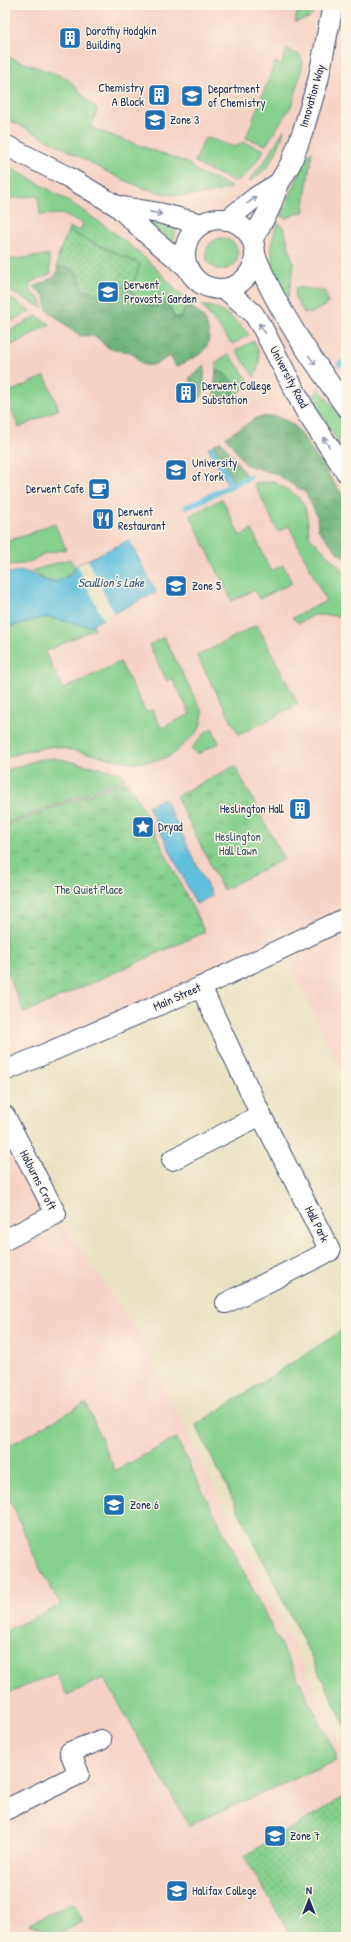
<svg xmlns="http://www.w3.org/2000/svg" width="351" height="1942" viewBox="0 0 351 1942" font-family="'Patrick Hand',sans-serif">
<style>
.built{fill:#f6d2c4}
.grass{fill:#86d08d;stroke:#508076}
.forest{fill:url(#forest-crowns);stroke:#44706b}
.park{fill:url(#park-tufts);stroke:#508076}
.garden{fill:url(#garden-dots);stroke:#508076}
.water{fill:#60c0de;stroke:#3e789e}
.pier{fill:#e9e2c1}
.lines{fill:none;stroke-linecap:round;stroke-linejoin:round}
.stream{stroke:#60c0de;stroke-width:6}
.minor-casing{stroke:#3a4a6d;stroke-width:22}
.minor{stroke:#fff;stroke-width:20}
.oneway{stroke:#8d97ae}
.labels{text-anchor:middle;stroke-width:3;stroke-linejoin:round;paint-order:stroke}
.poi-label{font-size:12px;fill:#1b2f5e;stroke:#fcf5e5;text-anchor:start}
.street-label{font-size:12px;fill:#1b2f5e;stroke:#fcf5e5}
.park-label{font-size:12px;fill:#36576a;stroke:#fcf5e5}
.water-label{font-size:13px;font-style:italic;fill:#305a84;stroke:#fcf5e5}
</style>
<defs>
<pattern id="forest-crowns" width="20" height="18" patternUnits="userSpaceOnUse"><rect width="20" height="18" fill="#6cb278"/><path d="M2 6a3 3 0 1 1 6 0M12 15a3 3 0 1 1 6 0" fill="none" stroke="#589166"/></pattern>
<pattern id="park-tufts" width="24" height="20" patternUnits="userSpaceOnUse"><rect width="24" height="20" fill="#86d08d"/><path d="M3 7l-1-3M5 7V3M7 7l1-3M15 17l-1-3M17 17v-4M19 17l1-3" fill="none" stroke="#6da976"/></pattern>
<pattern id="garden-dots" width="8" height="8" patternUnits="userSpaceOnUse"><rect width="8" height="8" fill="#86d08d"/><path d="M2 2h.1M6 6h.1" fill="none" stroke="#6da976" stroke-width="1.8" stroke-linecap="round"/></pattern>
</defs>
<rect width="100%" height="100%" fill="#fcf5e5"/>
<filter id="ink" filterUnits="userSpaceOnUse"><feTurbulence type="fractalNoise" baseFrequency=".025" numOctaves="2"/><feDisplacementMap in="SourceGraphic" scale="8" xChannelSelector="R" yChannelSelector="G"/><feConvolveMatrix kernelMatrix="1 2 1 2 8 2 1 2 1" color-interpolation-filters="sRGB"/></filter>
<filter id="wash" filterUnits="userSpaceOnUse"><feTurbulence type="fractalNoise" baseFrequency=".012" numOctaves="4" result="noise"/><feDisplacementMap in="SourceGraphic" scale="16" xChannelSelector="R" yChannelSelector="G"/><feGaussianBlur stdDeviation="0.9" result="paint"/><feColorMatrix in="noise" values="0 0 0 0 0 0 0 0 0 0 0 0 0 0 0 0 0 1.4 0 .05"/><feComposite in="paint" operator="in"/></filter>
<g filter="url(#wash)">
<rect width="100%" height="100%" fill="#e9e2c1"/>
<g class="built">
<polygon points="5,5 346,5 346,1083 283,948 5,1071"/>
<polygon points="5,1116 56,1214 135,1328 312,1682 346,1756 346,1770 343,1772 346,1777 346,1937 5,1937"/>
</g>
<g class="grass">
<polygon points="299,5 315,5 312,15 309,18 295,22"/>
<polygon points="287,49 300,55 303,63 293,103 266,145 246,138 275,62 281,65"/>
<path d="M5,56L67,78L97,110L91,128L188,163L198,172L232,187C170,209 129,184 76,155C53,142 29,130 5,118Z"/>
<path d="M284,130C279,151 268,173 248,182L266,159Z"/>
<path d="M205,137L235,147L243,142L264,150C256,161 248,178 234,181L202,167L195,162Z"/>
<polygon points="312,151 303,212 286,218 281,216 308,154"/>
<path d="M5,165C55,191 103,221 145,258C163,274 178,293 196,311L189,308L184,309L182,317H174L171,308L161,303C152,311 144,302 134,303V294L131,289L140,264L68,231L69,227L80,231L83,223L61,214L40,215L38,196L5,199Z"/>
<polygon points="147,222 177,229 172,243"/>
<path d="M278,223L284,228L294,266L288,297C272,274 266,250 278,223Z"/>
<circle cx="222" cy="254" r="16"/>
<path d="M49,255L51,273C44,279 34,278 29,285L30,291L41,300L43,308L5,289V260Z"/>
<polygon points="296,287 325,291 328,304 312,313 304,313 295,297"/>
<polygon points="5,295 30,311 5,324"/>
<path d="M202,306C218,304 240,323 249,335L232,344Z"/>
<polygon points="37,316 50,324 5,349 5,333"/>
<path d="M254,341C261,353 261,365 254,377L236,350Z"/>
<polygon points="229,354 249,381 239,393 233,395 236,386 225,374 216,370 216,362"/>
<polygon points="45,376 59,409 19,428 5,394"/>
<polygon points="319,388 346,424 346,457 313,399"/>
<path d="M273,481C305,501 306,498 309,536L346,574V616L314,615L299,623L292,618L326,601L289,526L278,532L254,483Z"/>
<polygon points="222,499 240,536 252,530 271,571 283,565 292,583 259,599 254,590 232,601 190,515"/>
<polygon points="54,523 66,549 43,554 38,558 24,564 5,565 5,559 10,558 6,541 27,535"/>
<path d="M70,559L75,567C71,575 59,584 48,581C42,579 37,573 31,571Z"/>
<polygon points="46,617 89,626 93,625 95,628 45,652 63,689 120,662 146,712 152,710 162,728 190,714 172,678 167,681 149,645 164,637 203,714 199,730 172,755 160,760 133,763 53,746 23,752 5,758 5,628"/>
<polygon points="257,625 298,704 239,735 197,656"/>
<polygon points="212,728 219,743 197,754 191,749 207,731"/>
<polygon points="55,758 122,773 125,779 5,824 5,771 37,760"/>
<polygon points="346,1328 346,1727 196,1425"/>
<polygon points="86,1403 115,1471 176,1438 336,1754 336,1761 189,1825 104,1678 67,1695 56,1673 5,1695 5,1631 61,1605 40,1569 5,1488 5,1448"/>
<polygon points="70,1904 75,1905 83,1921 58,1935 29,1924"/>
</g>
<g class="forest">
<path d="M59,266C78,270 78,267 82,289L115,283L131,289L134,294V303L141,299H147L151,307L158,306L165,301L168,303L174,317H182L184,309C202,304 216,334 205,349C199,357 185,362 176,367L170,356C161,361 148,371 139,361C136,357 135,354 130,352C123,350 116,352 109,348C95,340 103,334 80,336L47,310L45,296L34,287L56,276Z"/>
<polygon points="205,365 203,395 200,398 189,378"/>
<polygon points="216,370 225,374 236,386 233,395 224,401 213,403"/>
<polygon points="276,416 293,424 302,435 346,500 346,558 338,553 318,529 317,516 306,493 276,474 246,465 226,437 258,417"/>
<polygon points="221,441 247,476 234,483 213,445"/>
</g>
<g class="park">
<polygon points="235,766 284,859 223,890 176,796"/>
<polygon points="126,781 137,798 205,932 24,1013 5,966 5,826"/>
</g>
<g class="garden">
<path d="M68,231L140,264L131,289L115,283L99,294L82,289C78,268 78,270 59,266L57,269L59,253Z"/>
<polygon points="344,1797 346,1800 346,1937 292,1937 244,1856"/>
</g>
<g class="water">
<polygon points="213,445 234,483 228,485 208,448"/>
<path d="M129,540L156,592L89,626L46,617L5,628V574C33,567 30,576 53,583L71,575L77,565Z"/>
<polygon points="164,798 212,896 196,904 148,806"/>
</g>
<polygon class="pier" points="88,560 114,614 103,619 77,565"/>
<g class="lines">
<g class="stream">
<polyline points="340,364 346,361"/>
<polyline points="187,507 249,477"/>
</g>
</g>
</g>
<g filter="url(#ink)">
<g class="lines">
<g class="minor-casing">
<g id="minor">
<polyline points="5,145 68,177 117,206 148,235 188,268"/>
<polyline points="117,206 159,213 202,224"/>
<circle cx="220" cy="254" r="35"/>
<polyline points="227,220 256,197 279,183"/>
<polyline points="252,240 269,210 279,183 291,163 303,131 318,81 333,5"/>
<path d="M255,255C277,310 312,359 346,407"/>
<polyline points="225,289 253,313 263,329 306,412 346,472"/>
<polyline points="201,987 261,1115 330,1251 226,1303"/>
<polyline points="5,1071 201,987 346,918"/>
<polyline points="5,1116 56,1214 5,1240"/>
<polyline points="172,1160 261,1115"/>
<polyline points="5,1810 79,1774 70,1752 101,1740"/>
</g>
</g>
<use href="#minor" class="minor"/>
</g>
<defs><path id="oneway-shaft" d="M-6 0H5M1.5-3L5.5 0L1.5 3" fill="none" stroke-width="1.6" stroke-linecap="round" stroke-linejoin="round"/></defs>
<g class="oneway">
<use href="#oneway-shaft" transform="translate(252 200) rotate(-37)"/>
<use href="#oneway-shaft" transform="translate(156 213) rotate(11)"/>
<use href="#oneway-shaft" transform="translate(262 328) rotate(-123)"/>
<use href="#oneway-shaft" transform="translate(312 360) rotate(55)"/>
<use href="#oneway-shaft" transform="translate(326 442) rotate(-123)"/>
</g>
</g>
<defs>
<g id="building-square" transform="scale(1.15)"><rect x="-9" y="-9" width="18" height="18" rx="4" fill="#1f6fb2" stroke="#fcf5e5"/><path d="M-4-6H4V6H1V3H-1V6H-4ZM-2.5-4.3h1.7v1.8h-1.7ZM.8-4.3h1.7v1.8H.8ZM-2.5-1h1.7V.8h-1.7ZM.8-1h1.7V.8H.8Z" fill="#fff"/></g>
<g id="university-square" transform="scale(1.15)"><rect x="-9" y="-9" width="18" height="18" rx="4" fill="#1f6fb2" stroke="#fcf5e5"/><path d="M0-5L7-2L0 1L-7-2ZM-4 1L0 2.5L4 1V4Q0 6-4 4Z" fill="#fff"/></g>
<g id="cafe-square" transform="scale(1.15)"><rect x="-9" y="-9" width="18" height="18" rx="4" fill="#1f6fb2" stroke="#fcf5e5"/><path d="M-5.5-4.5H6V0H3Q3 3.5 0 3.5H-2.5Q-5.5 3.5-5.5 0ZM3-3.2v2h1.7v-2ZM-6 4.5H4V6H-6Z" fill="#fff"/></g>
<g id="restaurant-square" transform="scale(1.15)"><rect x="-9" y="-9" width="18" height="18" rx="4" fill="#1f6fb2" stroke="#fcf5e5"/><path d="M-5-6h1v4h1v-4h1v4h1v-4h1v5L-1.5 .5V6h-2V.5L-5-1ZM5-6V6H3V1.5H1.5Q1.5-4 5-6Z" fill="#fff"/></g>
<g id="sight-square" transform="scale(1.15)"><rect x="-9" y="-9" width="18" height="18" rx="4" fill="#1f6fb2" stroke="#fcf5e5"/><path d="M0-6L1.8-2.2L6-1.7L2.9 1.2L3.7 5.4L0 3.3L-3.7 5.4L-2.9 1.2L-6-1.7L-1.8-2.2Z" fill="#fff"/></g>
</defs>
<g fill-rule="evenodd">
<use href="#building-square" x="70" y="38"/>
<use href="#building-square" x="159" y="95"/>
<use href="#university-square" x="192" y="96"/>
<use href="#university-square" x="155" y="120"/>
<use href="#university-square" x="108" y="292"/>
<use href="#building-square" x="186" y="393"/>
<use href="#university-square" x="176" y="470"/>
<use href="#cafe-square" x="99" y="489"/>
<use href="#restaurant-square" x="103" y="519"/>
<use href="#university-square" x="176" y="586"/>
<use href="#building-square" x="300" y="809"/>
<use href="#sight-square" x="143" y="827"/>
<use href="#university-square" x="114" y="1505"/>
<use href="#university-square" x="275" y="1836"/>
<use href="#university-square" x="177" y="1891"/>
</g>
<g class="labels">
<g class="poi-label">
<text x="86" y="35">Dorothy Hodgkin<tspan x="86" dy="14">Building</tspan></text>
<text x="144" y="92" text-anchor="end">Chemistry<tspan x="144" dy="14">A Block</tspan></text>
<text x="208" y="93">Department<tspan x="208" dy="14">of Chemistry</tspan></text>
<text x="170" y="124">Zone 3</text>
<text x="124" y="289">Derwent<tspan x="124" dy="14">Provosts' Garden</tspan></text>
<text x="202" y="390">Derwent College<tspan x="202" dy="14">Substation</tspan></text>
<text x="192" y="467">University<tspan x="192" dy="14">of York</tspan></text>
<text x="84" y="493" text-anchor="end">Derwent Cafe</text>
<text x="118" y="516">Derwent<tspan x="118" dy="14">Restaurant</tspan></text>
<text x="192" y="590">Zone 5</text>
<text x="284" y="813" text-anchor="end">Heslington Hall</text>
<text x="158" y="831">Dryad</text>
<text x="130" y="1509">Zone 6</text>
<text x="290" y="1840">Zone 7</text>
<text x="192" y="1895">Halifax College</text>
</g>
<g class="street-label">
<text transform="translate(312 96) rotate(-74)" y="4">Innovation Way</text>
<text transform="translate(289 377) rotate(62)" y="4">University Road</text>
<text transform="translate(177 997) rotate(-24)" y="4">Main Street</text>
<text transform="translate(38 1180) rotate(63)" y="4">Holburns Croft</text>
<text transform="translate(317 1224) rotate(63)" y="4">Hall Park</text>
</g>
<g class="park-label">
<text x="238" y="841">Heslington<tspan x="238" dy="14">Hall Lawn</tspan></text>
<text x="89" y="894">The Quiet Place</text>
</g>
<g class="water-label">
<text x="111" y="587">Scullion's Lake</text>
</g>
</g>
<rect width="351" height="1942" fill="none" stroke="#fcf5e5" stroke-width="20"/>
<g transform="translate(309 1900)" stroke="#fcf5e5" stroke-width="3" paint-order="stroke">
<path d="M0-3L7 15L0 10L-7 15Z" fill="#1b2f5e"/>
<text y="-6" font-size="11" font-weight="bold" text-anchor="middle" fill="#1b2f5e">N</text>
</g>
</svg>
